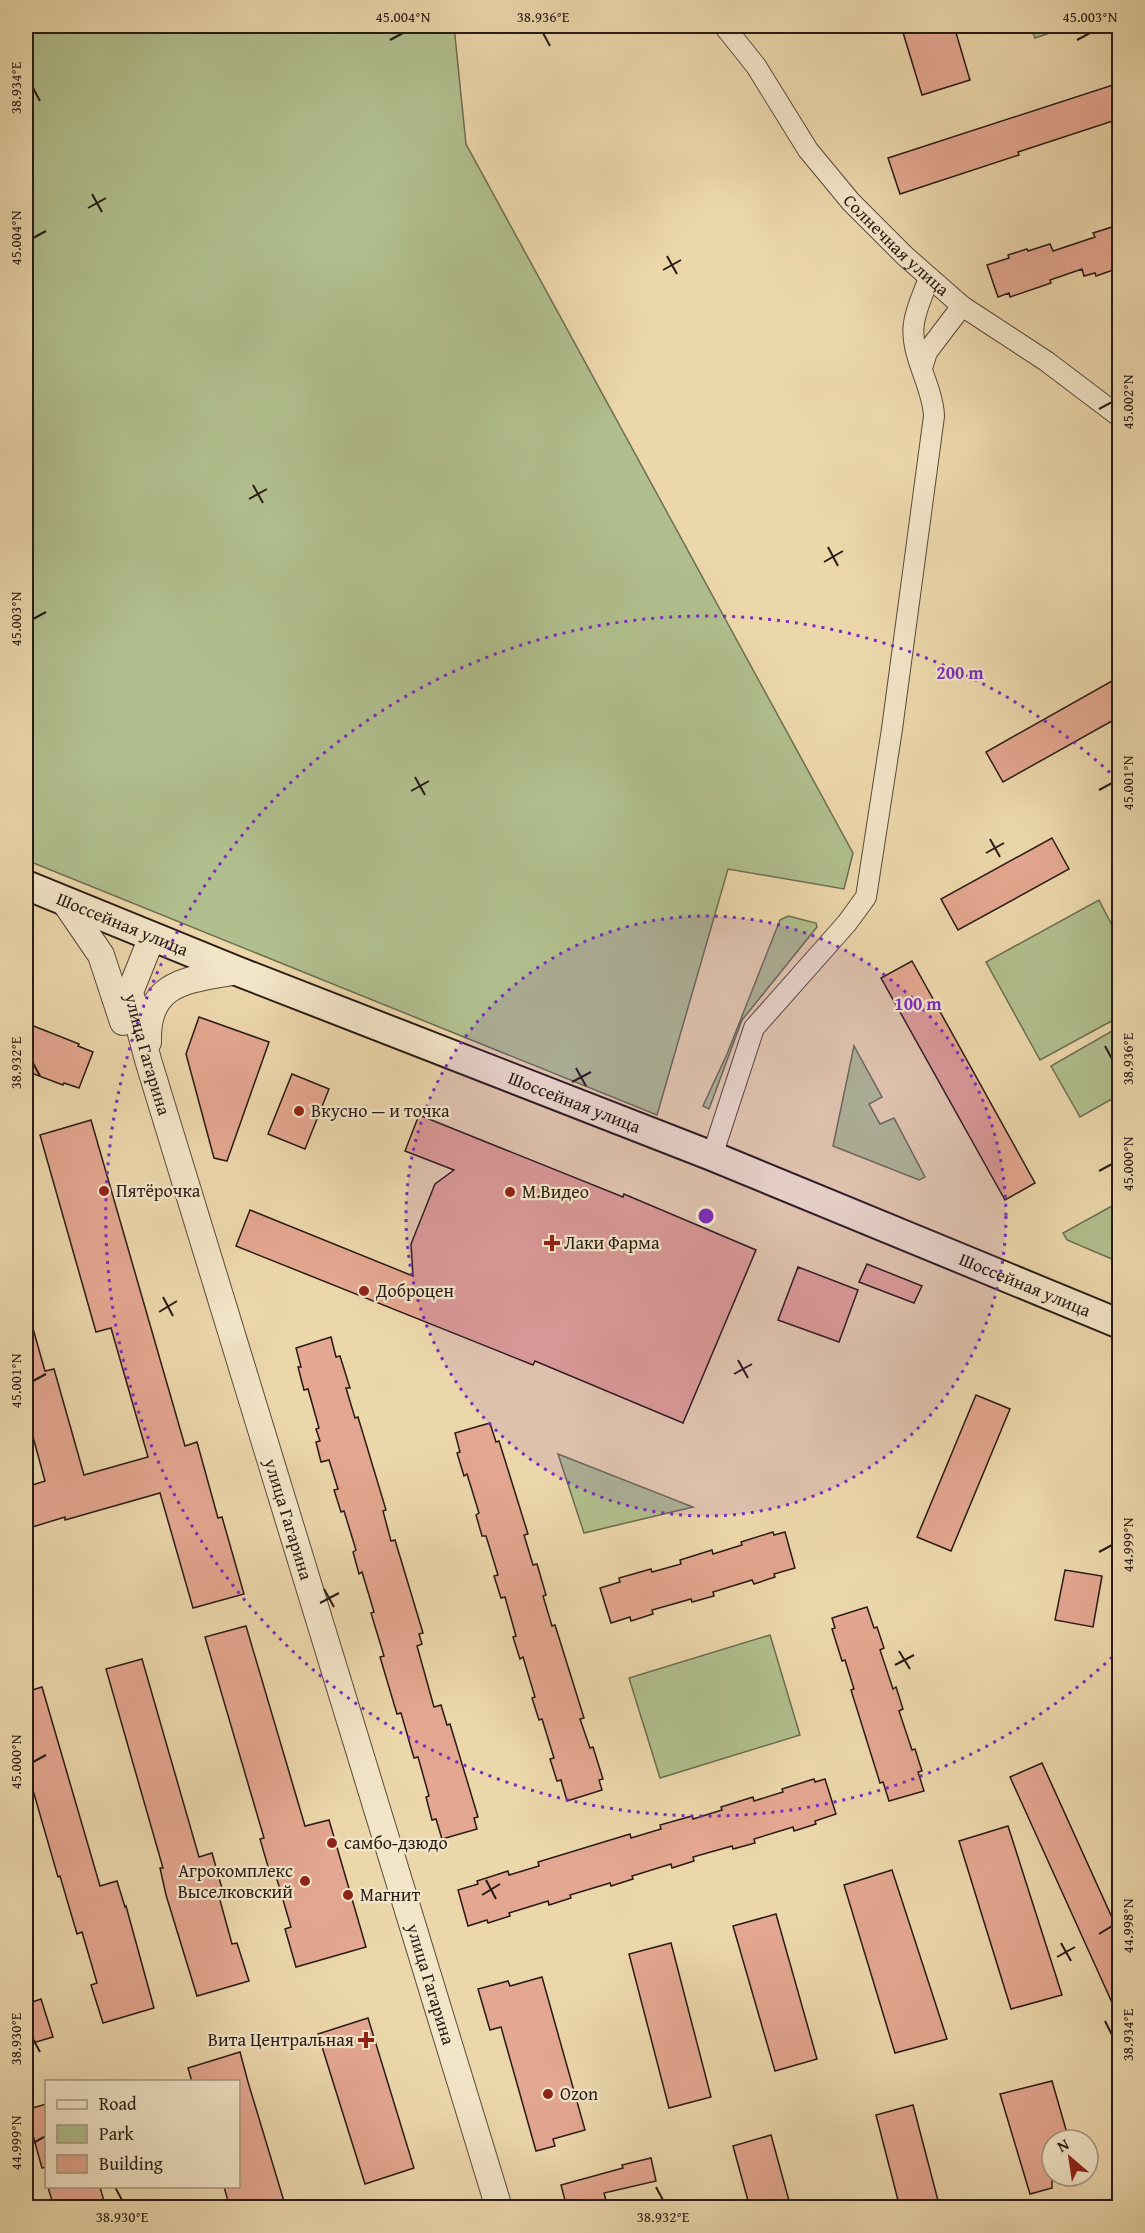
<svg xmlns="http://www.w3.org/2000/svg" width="1145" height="2233" viewBox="0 0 1145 2233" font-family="'Gentium Book Plus',serif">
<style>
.green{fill:#b1bf8e;stroke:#6c6d52;stroke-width:1.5}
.building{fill:#e4a791;stroke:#281b15;stroke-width:1.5}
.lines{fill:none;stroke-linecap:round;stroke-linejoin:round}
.minor-casing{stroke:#594a3a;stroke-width:22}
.tertiary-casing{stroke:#594a3a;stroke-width:28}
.secondary-casing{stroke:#281b15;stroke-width:32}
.minor{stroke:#f3e5c8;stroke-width:20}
.tertiary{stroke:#f3e5c8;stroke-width:26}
.secondary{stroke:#f3e5c8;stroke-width:28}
.ticks{fill:none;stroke:#281b15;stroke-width:2}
.ring{fill:none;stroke:#7b2cbf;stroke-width:3;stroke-dasharray:3 6}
.poi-dot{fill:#8f2418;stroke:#f3e5c8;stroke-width:2}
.labels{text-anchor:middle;stroke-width:4.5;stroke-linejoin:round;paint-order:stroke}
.street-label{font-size:18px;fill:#281b15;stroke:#f3e5c8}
.poi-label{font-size:18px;fill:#281b15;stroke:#f3e5c8;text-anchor:start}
.centre{fill:#7b2cbf;stroke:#f3e5c8;stroke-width:3}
.ring-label{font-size:18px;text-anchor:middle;font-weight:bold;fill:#7b2cbf;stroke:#f3e5c8;stroke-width:4.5;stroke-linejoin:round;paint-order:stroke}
.neatline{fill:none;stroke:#281b15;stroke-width:2}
.ticks-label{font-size:15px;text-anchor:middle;fill:#281b15}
</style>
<rect width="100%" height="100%" fill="#ecd7ab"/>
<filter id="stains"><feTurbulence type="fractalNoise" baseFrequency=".00333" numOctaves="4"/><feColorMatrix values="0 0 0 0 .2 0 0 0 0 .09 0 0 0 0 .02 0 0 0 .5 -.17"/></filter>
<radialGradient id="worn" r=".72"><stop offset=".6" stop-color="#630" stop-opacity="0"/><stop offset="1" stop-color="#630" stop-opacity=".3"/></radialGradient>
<g class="green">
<polygon points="26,26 454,26 466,144 853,853 844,889 728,869 657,1115 26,860"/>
<polygon points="1030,26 1070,26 1035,38"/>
<polygon points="1099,900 1119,939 1119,1017 1040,1060 986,962"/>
<polygon points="788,916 816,923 817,927 742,1020 709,1109 703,1106 727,1054 780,920"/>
<polygon points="1119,1027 1119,1095 1080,1117 1051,1066"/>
<polygon points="854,1046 882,1097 869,1104 880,1124 894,1118 925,1177 919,1180 833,1146"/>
<polygon points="1119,1202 1119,1262 1067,1240 1063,1233"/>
<polygon points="558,1454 693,1507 584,1533"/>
<polygon points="770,1635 800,1735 660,1778 629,1678"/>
</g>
<g class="building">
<polygon points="901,26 954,26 970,80 922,95"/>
<polygon points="1119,83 1119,119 1018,152 1019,155 900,194 888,158"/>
<polygon points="1112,227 1113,231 1119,229 1119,268 1096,276 1095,273 1084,276 1082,269 1050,280 1051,283 1010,297 1009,293 998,297 987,265 1009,258 1008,255 1027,249 1028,251 1050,244 1053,251 1095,237 1093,233"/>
<polygon points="1119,677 1119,717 1003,782 986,752"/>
<polygon points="1052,838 1069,869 958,930 941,899"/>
<polygon points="912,961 1035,1183 1005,1200 881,978"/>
<polygon points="199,1017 269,1042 227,1161 214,1158 186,1054"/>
<polygon points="26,1023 79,1044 78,1046 93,1052 79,1088 64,1083 63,1085 26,1071"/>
<polygon points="292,1074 329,1089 305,1149 268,1134"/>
<polygon points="419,1115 623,1197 624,1194 756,1250 683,1423 535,1361 533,1365 236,1246 250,1210 413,1276 411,1244 435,1184 454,1170 405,1151"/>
<polygon points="91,1120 185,1446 197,1442 218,1518 222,1517 244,1594 193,1608 160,1493 65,1520 65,1517 26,1529 26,1487 45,1481 26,1411 26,1319 30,1318 45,1371 54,1369 84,1475 148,1457 111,1328 96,1332 40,1135"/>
<polygon points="867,1264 922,1286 914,1303 859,1282"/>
<polygon points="798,1267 858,1290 839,1342 778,1320"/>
<polygon points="331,1337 336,1357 340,1356 350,1388 346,1388 355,1418 358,1417 386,1510 383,1511 391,1541 395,1540 423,1633 419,1634 422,1644 417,1646 434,1707 441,1705 447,1725 450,1724 478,1817 474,1818 477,1829 442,1839 436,1819 432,1820 426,1797 429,1796 418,1757 414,1758 401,1713 397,1714 380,1657 384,1656 371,1613 374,1612 362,1572 359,1574 353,1552 356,1550 344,1511 341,1512 334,1490 338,1489 329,1460 321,1462 316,1442 320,1441 316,1429 319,1428 308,1389 304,1390 298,1367 301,1367 296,1348"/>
<polygon points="976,1395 1010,1409 951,1551 917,1537"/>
<polygon points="490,1423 496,1442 499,1441 528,1534 524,1535 533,1565 537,1564 546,1595 543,1596 552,1626 555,1625 584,1718 580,1719 590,1748 593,1747 603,1779 599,1780 602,1790 567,1801 561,1780 557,1781 550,1759 554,1758 542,1719 539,1720 532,1698 535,1697 523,1657 520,1659 513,1637 516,1636 505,1597 501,1598 494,1576 498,1575 486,1536 482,1536 476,1515 479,1513 467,1474 464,1476 457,1453 460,1452 455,1433"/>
<polygon points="773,1532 774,1535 785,1532 795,1568 774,1574 775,1577 754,1584 752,1580 713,1592 714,1596 692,1602 691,1599 652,1610 653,1614 631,1621 630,1617 611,1623 600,1588 620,1582 619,1578 651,1569 652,1572 681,1564 680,1560 712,1550 713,1554 742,1545 741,1542"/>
<polygon points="1065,1570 1102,1576 1093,1627 1055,1620"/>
<polygon points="867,1607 874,1628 877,1627 884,1648 880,1650 893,1689 896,1687 903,1709 899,1711 912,1750 915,1749 922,1771 918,1772 924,1791 889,1801 883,1782 880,1783 851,1690 854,1689 845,1660 842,1661 832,1629 835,1628 832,1618"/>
<polygon points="246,1626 305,1826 329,1820 366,1947 296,1967 285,1929 291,1927 276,1876 271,1877 260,1839 264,1838 205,1637"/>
<polygon points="142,1659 199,1857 212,1853 223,1892 218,1893 232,1944 237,1943 249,1981 197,1996 166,1895 160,1868 163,1868 106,1669"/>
<polygon points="42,1687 100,1886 117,1881 125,1907 126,1906 154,2008 103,2023 91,1985 97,1983 82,1932 77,1934 60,1876 58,1877 26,1766 26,1692"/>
<polygon points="1042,1763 1119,1933 1119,2018 1010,1777"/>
<polygon points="814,1779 815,1782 825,1779 836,1814 815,1821 816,1824 794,1831 793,1827 754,1839 755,1843 733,1849 732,1846 693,1857 694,1861 672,1868 671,1864 632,1876 633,1879 611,1886 610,1883 570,1895 571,1898 549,1905 548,1901 509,1913 510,1916 488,1923 487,1920 468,1926 458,1890 478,1884 477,1881 508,1871 509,1875 539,1866 538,1862 630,1834 631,1838 661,1829 660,1825 692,1816 693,1819 722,1810 721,1807 753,1797 754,1801 783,1792 782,1789"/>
<polygon points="1008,1826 1062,1995 1011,2009 959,1841"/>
<polygon points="892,1870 947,2039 895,2053 844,1885"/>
<polygon points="776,1914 817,2059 775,2071 733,1926"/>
<polygon points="671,1943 711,2097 669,2108 629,1954"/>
<polygon points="542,1977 585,2130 553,2139 555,2146 536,2151 501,2027 490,2030 478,1989 508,1981 510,1986"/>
<polygon points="41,1999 53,2037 26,2045 26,2004"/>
<polygon points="368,2018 414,2168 365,2184 318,2034"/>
<polygon points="240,2052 248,2082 286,2208 230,2208 224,2187 238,2187 238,2082 192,2082 188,2068"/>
<polygon points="1052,2081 1069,2140 1052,2140 1052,2188 1030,2194 1000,2094"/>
<polygon points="46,2104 46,2167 42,2168 26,2110"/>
<polygon points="913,2105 940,2208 900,2208 876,2115"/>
<polygon points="771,2135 791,2208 750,2208 733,2146"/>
<polygon points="651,2158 656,2181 604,2193 608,2208 567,2208 561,2185 623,2168 622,2165"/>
<polygon points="48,2187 100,2187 106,2208 54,2208"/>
</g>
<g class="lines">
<g class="minor-casing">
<g id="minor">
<path id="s1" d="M724,26L756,66L808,150L851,202L905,256L962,306L1046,361L1120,417"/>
<polyline points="922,368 927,352 962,306"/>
<path d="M712,1156L754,1028L847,923L866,897L892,729L934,416C933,386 909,353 914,323C916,308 924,292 929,278"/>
</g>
</g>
<g class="tertiary-casing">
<g id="tertiary">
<polyline points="64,901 101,955 123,1022"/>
<path id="s2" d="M152,937L130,992L148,1060L499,2208"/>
<path d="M148,1042C146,980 190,980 237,971"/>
</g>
</g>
<g class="secondary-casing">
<g id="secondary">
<path id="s3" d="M26,885L237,971L712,1156L1120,1324"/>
</g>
</g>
<use href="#minor" class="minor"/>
<use href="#tertiary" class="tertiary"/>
<use href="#secondary" class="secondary"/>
</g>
<path class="ticks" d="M543,33L550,46M390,40L403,33M1077,40L1090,33M33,88L40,101M92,194L102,212M88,208L106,198M33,238L46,231M667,256L677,274M663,270L681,260M1099,409L1112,402M253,485L263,503M249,499L267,489M828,547L838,566M824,562L843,551M33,619L46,612M415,777L425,795M1099,790L1112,783M411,791L429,781M990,839L1000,857M986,853L1004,843M1105,1046L1112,1059M33,1063L40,1076M576,1068L586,1086M572,1082L591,1072M1099,1171L1112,1164M163,1297L173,1316M159,1312L177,1301M738,1360L748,1378M734,1374L752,1364M33,1381L46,1374M1099,1552L1112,1545M324,1589L334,1607M320,1603L339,1593M899,1651L910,1669M895,1665L914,1655M33,1762L46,1755M486,1880L496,1899M482,1895L500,1884M1099,1934L1112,1926M1061,1943L1071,1961M1057,1957L1075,1947M1105,2021L1112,2035M33,2039L40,2052M33,2143L46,2136M115,2187L122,2200M656,2187L663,2200"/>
<circle cx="706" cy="1216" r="300" fill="#7b2cbf" fill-opacity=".12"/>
<g class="ring">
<circle cx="706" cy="1216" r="300"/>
<path d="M1119 1651A600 600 0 1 1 1119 781"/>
</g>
<g class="poi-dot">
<circle cx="299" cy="1111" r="6"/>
<circle cx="104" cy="1191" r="6"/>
<circle cx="510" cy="1192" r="6"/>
<path d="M549 1234h6v6h6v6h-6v6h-6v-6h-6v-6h6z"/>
<circle cx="364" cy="1291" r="6"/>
<circle cx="332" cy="1843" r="6"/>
<circle cx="305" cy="1881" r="6"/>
<circle cx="348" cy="1895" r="6"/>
<path d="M363 2031h6v6h6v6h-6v6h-6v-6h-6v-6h6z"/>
<circle cx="548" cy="2094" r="6"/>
</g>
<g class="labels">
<g class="street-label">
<text dy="6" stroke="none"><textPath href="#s1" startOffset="280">Солнечная улица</textPath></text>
<text dy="6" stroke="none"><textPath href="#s3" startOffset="104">Шоссейная улица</textPath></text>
<text dy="6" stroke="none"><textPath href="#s2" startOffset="124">улица Гагарина</textPath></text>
<text dy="6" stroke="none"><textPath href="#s3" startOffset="590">Шоссейная улица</textPath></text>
<text dy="6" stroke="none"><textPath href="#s3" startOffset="1076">Шоссейная улица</textPath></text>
<text dy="6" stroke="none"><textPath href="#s2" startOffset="610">улица Гагарина</textPath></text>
<text dy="6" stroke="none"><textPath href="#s2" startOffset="1096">улица Гагарина</textPath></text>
</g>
<g class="poi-label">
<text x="311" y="1117">Вкусно — и точка</text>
<text x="116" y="1197">Пятёрочка</text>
<text x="522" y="1198">М.Видео</text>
<text x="564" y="1249">Лаки Фарма</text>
<text x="376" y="1297">Доброцен</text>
<text x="344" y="1849">самбо-дзюдо</text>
<text x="293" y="1877" text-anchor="end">Агрокомплекс<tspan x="293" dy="21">Выселковский</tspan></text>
<text x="360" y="1901">Магнит</text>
<text x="354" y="2046" text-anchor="end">Вита Центральная</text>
<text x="560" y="2100">Ozon</text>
</g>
</g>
<circle cx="706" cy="1216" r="9" class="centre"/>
<g class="ring-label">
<text x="960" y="679">200 m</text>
<text x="918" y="1010">100 m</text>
</g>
<rect width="1145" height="2233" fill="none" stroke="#ecd7ab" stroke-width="66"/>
<rect x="45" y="2080" width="195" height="108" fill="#f3e5c8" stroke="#a29480" stroke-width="1.5"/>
<rect x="57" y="2100" width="30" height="9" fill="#f3e5c8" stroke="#a29480" stroke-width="1.5"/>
<text x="99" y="2110" font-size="18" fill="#281b15">Road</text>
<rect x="57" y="2125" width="30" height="18" fill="#b1bf8e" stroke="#a29480" stroke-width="1.5"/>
<text x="99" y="2140" font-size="18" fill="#281b15">Park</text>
<rect x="57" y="2155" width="30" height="18" fill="#e4a791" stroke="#a29480" stroke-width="1.5"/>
<text x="99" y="2170" font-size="18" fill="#281b15">Building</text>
<g transform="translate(1070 2158) rotate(331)"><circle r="28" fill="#f3e5c8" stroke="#a29480" stroke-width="1.5"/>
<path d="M0-4.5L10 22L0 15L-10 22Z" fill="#8f2418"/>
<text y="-9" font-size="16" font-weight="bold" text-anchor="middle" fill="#281b15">N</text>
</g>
<rect x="33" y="33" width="1079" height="2167" class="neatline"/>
<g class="ticks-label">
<text x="403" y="22">45.004°N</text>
<text x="543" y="22">38.936°E</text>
<text x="1090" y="22">45.003°N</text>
<text transform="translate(16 88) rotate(-90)" y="5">38.934°E</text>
<text transform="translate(16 238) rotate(-90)" y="5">45.004°N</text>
<text transform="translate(1128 402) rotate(-90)" y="5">45.002°N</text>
<text transform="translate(16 619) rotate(-90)" y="5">45.003°N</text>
<text transform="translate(1128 783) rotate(-90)" y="5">45.001°N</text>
<text transform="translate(1128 1059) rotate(-90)" y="5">38.936°E</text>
<text transform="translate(16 1063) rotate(-90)" y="5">38.932°E</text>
<text transform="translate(1128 1164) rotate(-90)" y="5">45.000°N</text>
<text transform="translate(16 1381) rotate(-90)" y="5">45.001°N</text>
<text transform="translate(1128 1545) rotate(-90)" y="5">44.999°N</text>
<text transform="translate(16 1762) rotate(-90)" y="5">45.000°N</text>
<text transform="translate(1128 1926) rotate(-90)" y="5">44.998°N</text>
<text transform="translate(1128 2035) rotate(-90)" y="5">38.934°E</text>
<text transform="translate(16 2039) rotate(-90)" y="5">38.930°E</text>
<text transform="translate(16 2143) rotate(-90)" y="5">44.999°N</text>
<text x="122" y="2222">38.930°E</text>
<text x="663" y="2222">38.932°E</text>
</g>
<rect width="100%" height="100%" filter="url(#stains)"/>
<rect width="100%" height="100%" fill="url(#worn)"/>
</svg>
